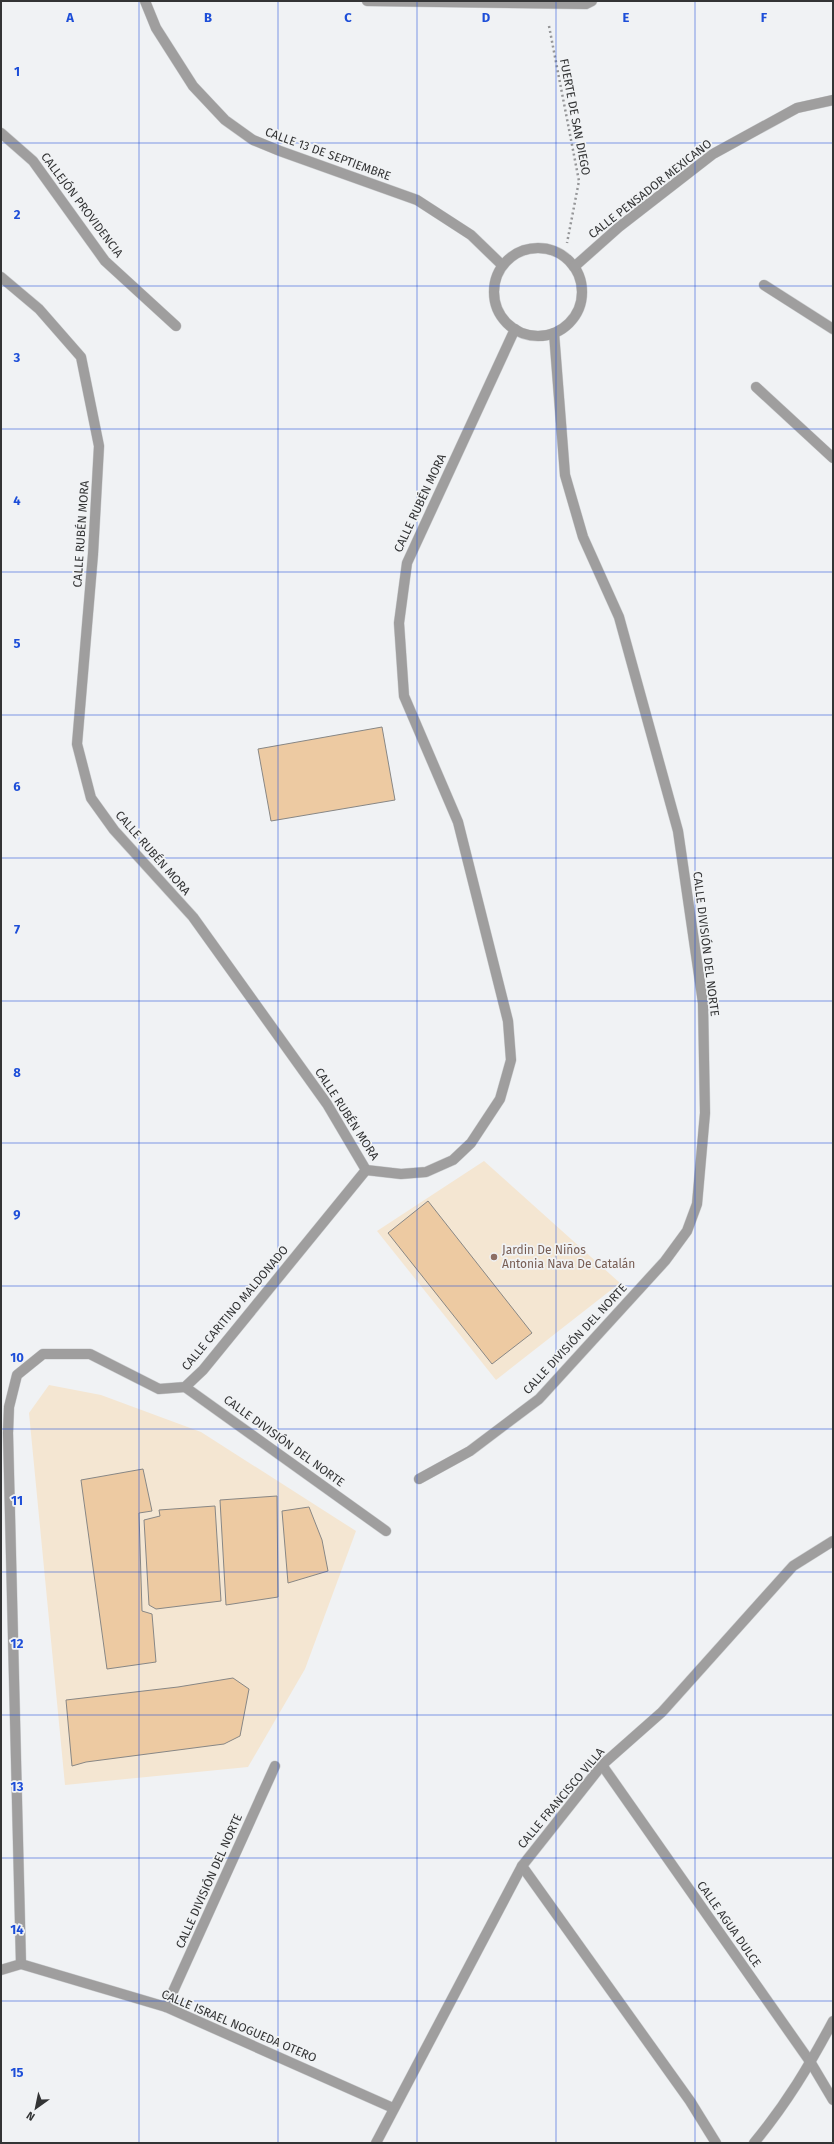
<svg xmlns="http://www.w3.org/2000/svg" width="834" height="2144" viewBox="0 0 834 2144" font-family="'Fira Sans',sans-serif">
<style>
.education{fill:#f4e6d2}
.building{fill:#edcaa2;stroke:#888785}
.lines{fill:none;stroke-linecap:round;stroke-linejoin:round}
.street-casing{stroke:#ced0d2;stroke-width:11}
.path{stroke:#959698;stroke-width:2.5;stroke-dasharray:2 3;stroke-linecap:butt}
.street{stroke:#9f9e9e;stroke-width:10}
.grid{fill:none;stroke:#1d4ed8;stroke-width:1;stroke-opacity:0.55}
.education-dot{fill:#8d6e63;stroke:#f0f2f4;stroke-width:1.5}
.labels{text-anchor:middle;stroke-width:3.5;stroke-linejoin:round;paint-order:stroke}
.street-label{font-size:12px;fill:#333435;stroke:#f0f2f4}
.education-label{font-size:12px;fill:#785e54;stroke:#f0f2f4;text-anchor:start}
.grid-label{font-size:13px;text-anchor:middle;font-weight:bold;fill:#1d4ed8;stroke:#f0f2f4;stroke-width:3.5;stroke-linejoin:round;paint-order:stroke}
</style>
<rect width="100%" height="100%" fill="#f0f2f4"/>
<g class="education">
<polygon points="484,1161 620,1283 496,1380 377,1231"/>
<polygon points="49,1385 101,1395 201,1432 356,1531 305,1669 248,1767 65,1785 29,1413"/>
</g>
<g class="building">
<polygon points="382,727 395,800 271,821 258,749"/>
<polygon points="428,1201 532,1333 492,1364 388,1233"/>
<polygon points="143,1469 152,1511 139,1513 142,1611 152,1614 156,1662 107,1669 81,1480"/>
<polygon points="277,1496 278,1597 226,1605 220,1500"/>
<polygon points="215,1506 221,1601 156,1609 149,1605 144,1520 160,1516 159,1510"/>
<polygon points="309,1507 322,1540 328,1571 288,1583 282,1511"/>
<polygon points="233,1678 249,1689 240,1736 224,1744 86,1762 72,1766 66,1700 178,1687"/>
</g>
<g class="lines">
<g class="street-casing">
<g id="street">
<polyline points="145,1 156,28 193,86 225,120 253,140 280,151 417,200 471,235 502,265"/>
<polyline points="367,1 586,4 592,1"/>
<polyline points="1,133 33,161 105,261 176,326"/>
<circle cx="538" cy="292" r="44"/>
<polyline points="574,267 619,227 713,154 797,108 833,100"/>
<polyline points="1,277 39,309 81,357 99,446 93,554 77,744 91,798 114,830 193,917 327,1104 366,1170"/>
<polyline points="764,285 833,329"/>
<polyline points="756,387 833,458"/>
<polyline points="366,1170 401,1174 426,1172 453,1160 471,1143 500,1099 511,1060 508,1021 458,822 404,696 399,623 407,563 515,329"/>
<polyline points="185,1387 386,1531"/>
<polyline points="419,1479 470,1451 539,1399 665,1261 687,1231 697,1204 705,1113 703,1003 678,831 619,617 583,537 565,475 554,333"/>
<polyline points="602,1765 811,2063 833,2100"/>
<polyline points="522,1866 690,2101 716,2143"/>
<polyline points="21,1964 8,1433 9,1407 17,1375 43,1354 90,1354 159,1389 185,1387 203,1370 366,1170"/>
<polyline points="1,1970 21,1964 166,2007 393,2108"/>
<polyline points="166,2007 275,1766"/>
<polyline points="376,2143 522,1866 602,1765 662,1712 793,1566 833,1541"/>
<path d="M754,2143C787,2103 809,2066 833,2021"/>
</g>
</g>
<polyline class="path" points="549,26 579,181 567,243"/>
<use href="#street" class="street"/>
</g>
<path class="grid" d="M139,1V2143M278,1V2143M417,1V2143M556,1V2143M695,1V2143M1,143H833M1,286H833M1,429H833M1,572H833M1,715H833M1,858H833M1,1001H833M1,1143H833M1,1286H833M1,1429H833M1,1572H833M1,1715H833M1,1858H833M1,2001H833"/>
<circle class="education-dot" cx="494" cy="1257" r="4"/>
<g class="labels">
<g class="street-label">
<text transform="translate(575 117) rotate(79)" y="4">FUERTE DE SAN DIEGO</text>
<text transform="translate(328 154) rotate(20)" y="4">CALLE 13 DE SEPTIEMBRE</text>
<text transform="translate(650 189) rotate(-38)" y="4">CALLE PENSADOR MEXICANO</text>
<text transform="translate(82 205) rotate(53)" y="4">CALLEJÓN PROVIDENCIA</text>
<text transform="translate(420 503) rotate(-65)" y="4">CALLE RUBÉN MORA</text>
<text transform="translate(81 534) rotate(-86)" y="4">CALLE RUBÉN MORA</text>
<text transform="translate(153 853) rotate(49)" y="4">CALLE RUBÉN MORA</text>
<text transform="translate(706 944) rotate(83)" y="4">CALLE DIVISIÓN DEL NORTE</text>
<text transform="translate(347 1114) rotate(57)" y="4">CALLE RUBÉN MORA</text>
<text transform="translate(235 1308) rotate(-50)" y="4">CALLE CARITINO MALDONADO</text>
<text transform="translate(575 1339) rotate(-47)" y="4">CALLE DIVISIÓN DEL NORTE</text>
<text transform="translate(284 1441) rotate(36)" y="4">CALLE DIVISIÓN DEL NORTE</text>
<text transform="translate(561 1798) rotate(-50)" y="4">CALLE FRANCISCO VILLA</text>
<text transform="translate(209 1881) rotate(-66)" y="4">CALLE DIVISIÓN DEL NORTE</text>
<text transform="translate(729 1924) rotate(55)" y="4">CALLE AGUA DULCE</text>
<text transform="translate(239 2026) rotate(23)" y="4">CALLE ISRAEL NOGUEDA OTERO</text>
</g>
<g class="education-label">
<text x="502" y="1254">Jardin De Niños<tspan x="502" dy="14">Antonia Nava De Catalán</tspan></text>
</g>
</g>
<g class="grid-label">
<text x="70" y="22">A</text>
<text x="208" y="22">B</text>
<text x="348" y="22">C</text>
<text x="486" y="22">D</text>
<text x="626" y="22">E</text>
<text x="764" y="22">F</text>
<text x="17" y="76">1</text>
<text x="17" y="219">2</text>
<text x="17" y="362">3</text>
<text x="17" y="505">4</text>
<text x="17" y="648">5</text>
<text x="17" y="791">6</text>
<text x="17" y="934">7</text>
<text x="17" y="1077">8</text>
<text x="17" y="1219">9</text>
<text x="17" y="1362">10</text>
<text x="17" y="1505">11</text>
<text x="17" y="1648">12</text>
<text x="17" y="1791">13</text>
<text x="17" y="1934">14</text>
<text x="17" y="2077">15</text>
</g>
<rect width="834" height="2144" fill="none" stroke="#333435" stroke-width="4"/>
<g transform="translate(36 2108) rotate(213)" stroke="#f0f2f4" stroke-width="3" paint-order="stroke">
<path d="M0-3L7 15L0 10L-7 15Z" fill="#333435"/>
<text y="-6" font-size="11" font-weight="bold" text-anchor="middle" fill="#333435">N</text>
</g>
</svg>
